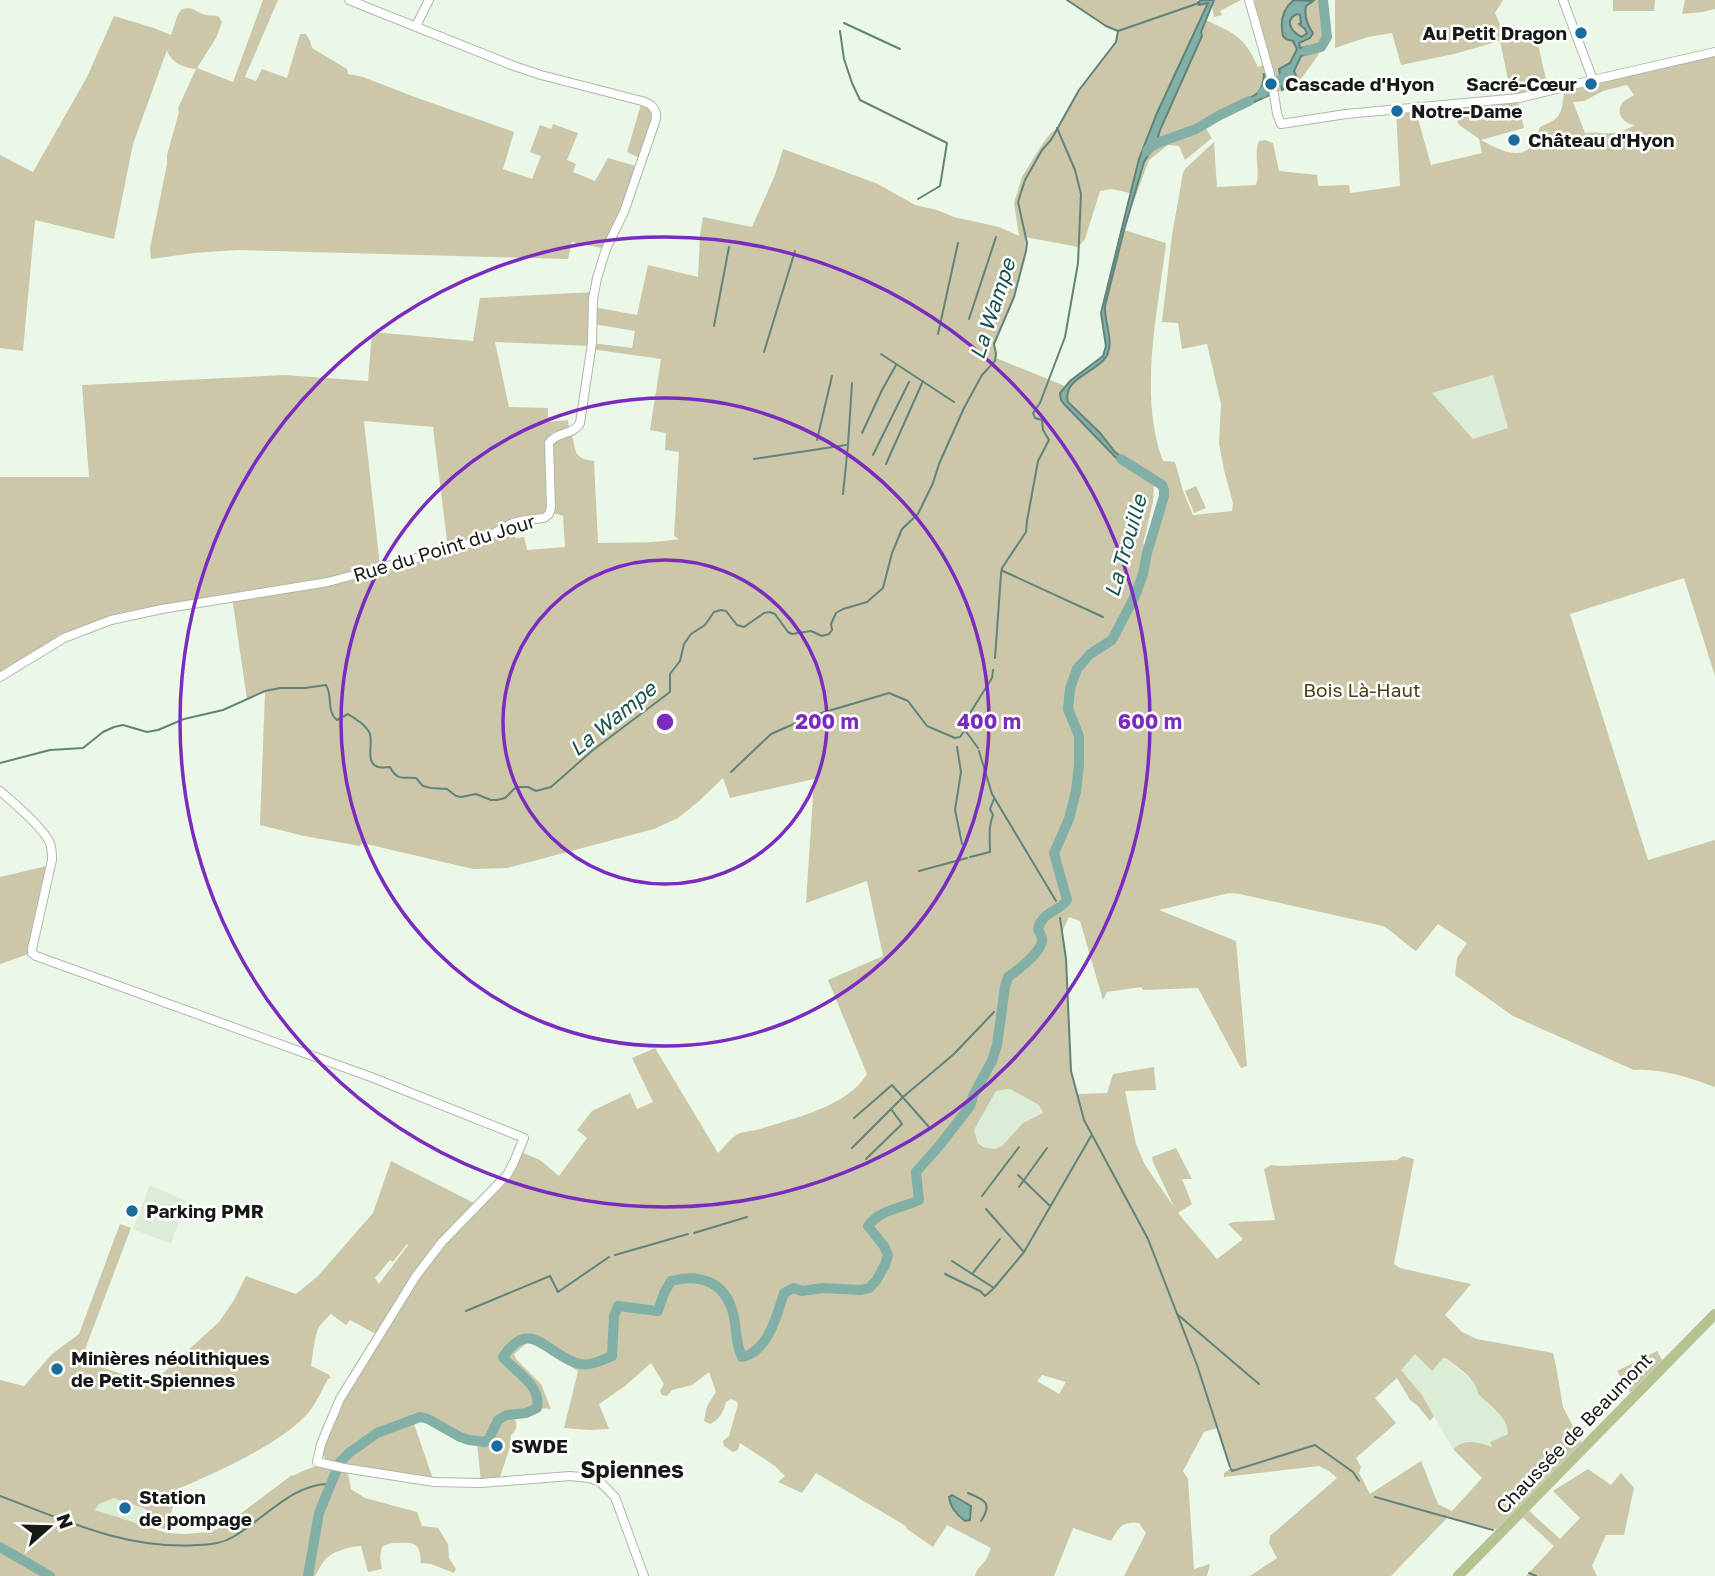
<svg xmlns="http://www.w3.org/2000/svg" width="1715" height="1576" viewBox="0 0 1715 1576" font-family="'Golos Text',sans-serif">
<style>
.built{fill:#dbedd7}
.green{fill:#ccc7a8;fill-rule:evenodd}
.water{fill:#82b0a7;stroke:#61837b;stroke-width:2;fill-rule:evenodd}
.lines{fill:none;stroke-linecap:round;stroke-linejoin:round}
.stream{stroke:#61837b;stroke-width:2}
.river{stroke:#82b0a7;stroke-width:10}
.minor-casing{stroke:#acb8a9;stroke-width:10}
.major-casing{stroke:#dadad9;stroke-width:11}
.minor{stroke:#fff;stroke-width:8}
.major{stroke:#b6c291;stroke-width:10}
.ring{fill:none;stroke:#7b2cbf;stroke-width:3.5}
.poi-dot{fill:#1b6c9e;stroke:#fff;stroke-width:2.5}
.labels{text-anchor:middle;stroke-width:5;stroke-linejoin:round;paint-order:stroke}
.poi-label{font-size:19px;font-weight:bold;fill:#151a14;stroke:#fff;text-anchor:start}
.street-label{font-size:19px;fill:#151a14;stroke:#fff}
.park-label{font-size:19px;fill:#494214;stroke:#fff}
.water-label{font-size:21px;font-style:italic;fill:#15544b;stroke:#fff}
.quarter-label{font-size:23px;font-weight:bold;fill:#151a14;stroke:#fff}
.centre{fill:#7b2cbf;stroke:#fff;stroke-width:3.5}
.ring-label{font-size:21px;text-anchor:middle;font-weight:bold;fill:#7b2cbf;stroke:#fff;stroke-width:5;stroke-linejoin:round;paint-order:stroke}
</style>
<rect width="100%" height="100%" fill="#ebf8e8"/>
<g class="built">
<polygon points="1493,375 1508,428 1473,439 1431,393"/>
<polygon points="1010,1089 1039,1105 1044,1113 1023,1123 1002,1146 995,1149 983,1147 978,1142 974,1130 996,1091"/>
<polygon points="150,1185 186,1201 171,1244 133,1229"/>
<polygon points="1416,1354 1446,1358 1472,1381 1478,1388 1478,1394 1503,1417 1508,1427 1508,1434 1491,1442 1492,1448 1457,1445 1453,1449 1422,1395 1400,1369"/>
<polygon points="114,1498 146,1509 147,1527 95,1510 99,1504"/>
</g>
<g class="green">
<path d="M263,0H278L245,77L256,81L262,69L287,78L300,34H306L310,41L312,48L347,69L348,74L363,77L412,96L514,132L503,169L532,179L541,156L530,152L540,125L551,129L553,124L578,133L567,160L576,164L573,172L595,181L608,158L639,167L606,249L572,242L568,259L237,250L194,253L151,259L150,248L167,164V155L179,112L178,108L196,69C184,68 170,62 167,50L133,144L114,239L35,220L23,351L0,348V155L33,172L87,77L114,16L154,28L171,35L178,14L182,9C194,7 193,10 202,14C207,16 213,15 218,16L222,22L216,38L197,68L233,82Z"/>
<path d="M1067,0H1197L1199,5L1209,2C1180,63 1148,126 1130,193L1112,189L1100,191L1085,239L1078,247L1025,237L1026,251L1014,297L994,344L996,358L1065,386C1061,393 1059,397 1064,405L1122,464L1128,461L1115,452L1100,434L1068,402C1062,380 1091,375 1102,362C1116,346 1104,324 1105,306L1124,230L1166,243C1158,313 1138,394 1163,461L1175,462L1183,491L1193,515L1232,511L1233,503L1224,470L1219,443L1221,404L1207,344L1182,349L1178,323L1162,322L1172,235L1183,173L1185,169L1214,142L1217,187L1256,185C1261,170 1253,155 1259,141L1265,140L1273,143L1279,171L1317,175L1318,186L1349,185L1350,193L1400,186L1396,110L1415,108L1431,165L1482,153L1479,139L1458,124L1454,104L1512,99L1500,41L1454,54L1401,65L1392,33L1368,37L1335,48V0H1503L1495,13L1506,38L1535,31L1549,92L1715,52V676L1684,578L1570,614L1648,860L1715,840V1087C1691,1078 1660,1068 1634,1070L1513,1016L1455,975L1457,958L1467,943L1438,924L1416,951C1404,943 1395,933 1383,926L1240,894L1229,893L1159,910L1236,941L1247,1066L1241,1068L1198,988L1143,990L1141,987L1107,992L1103,1000L1080,921L1069,917L1062,932L1066,959L1071,1071L1077,1096L1078,1094L1107,1093L1113,1074L1154,1067L1156,1090L1125,1091L1136,1144L1145,1165L1174,1207L1153,1162L1152,1157L1176,1148L1192,1179H1182L1192,1204L1178,1213L1217,1259L1243,1239L1228,1224L1234,1222L1275,1220L1264,1169L1271,1165L1282,1166L1397,1160L1403,1156L1414,1159L1394,1264L1400,1268L1471,1284L1445,1315L1462,1332L1477,1339L1553,1353L1556,1366L1563,1407L1584,1448L1526,1508L1560,1539L1580,1518L1553,1491L1588,1469L1611,1485L1621,1473L1634,1488L1624,1535H1606L1592,1566L1597,1576H1526L1554,1546L1519,1514L1502,1531L1448,1517L1391,1576H1250L1277,1558L1269,1543L1270,1536L1337,1478L1329,1471L1319,1466L1224,1477V1473L1231,1468L1217,1428L1204,1432L1183,1471L1188,1479L1194,1569L1210,1564L1207,1576H1124L1146,1533L1139,1523C1121,1522 1120,1526 1111,1541L1073,1528L1054,1576H975L977,1570L986,1560L991,1548L947,1525L933,1547L907,1529L906,1526L816,1473L802,1493L778,1482L785,1476L775,1466L740,1443L738,1450L733,1452L724,1446L723,1441L729,1436L738,1404L736,1401L731,1399L726,1402C724,1411 719,1420 710,1424L704,1421L707,1406L716,1392L709,1372L692,1385L672,1390L667,1396L662,1395L660,1391L664,1384L651,1363L625,1386L599,1404L609,1429L589,1430L564,1428L578,1371L533,1344L527,1343L514,1354L516,1359L541,1384L551,1409C536,1407 527,1412 512,1415C518,1422 518,1429 511,1435L510,1447L500,1477V1482L481,1483L477,1442L460,1437L428,1419L413,1421L434,1482L344,1469L349,1477L351,1489L365,1498L417,1512L422,1526L438,1528L448,1544L449,1558L456,1569L454,1573L431,1564L421,1563C420,1545 417,1542 399,1543C392,1543 388,1543 382,1547L380,1557L382,1569L368,1572L361,1546C349,1547 332,1551 324,1561C320,1566 318,1571 315,1576H0V1380L24,1386L52,1354L79,1334L120,1224L131,1228L81,1360L151,1384L219,1322L234,1300L246,1276L296,1294L318,1276L373,1213L391,1161L478,1205L501,1182L519,1151L540,1160L559,1176L587,1138L577,1130L592,1111L630,1093L637,1109L653,1102L632,1058L655,1048L718,1153C724,1148 731,1137 738,1134C744,1131 753,1131 760,1129C794,1118 847,1107 867,1074L828,980L883,956L867,881L806,903L814,779L730,798L723,778L698,802L678,818L654,829L507,868L473,869L362,843L360,846L304,836L260,825L265,692L247,699L232,597L92,626L0,677V477H89L82,385L285,375L368,381L372,332L473,341L480,298L594,292L593,307L637,315L648,265L698,277L700,235L703,217L752,227L775,175L783,149L878,184L915,205L937,210L954,217L999,227L1019,236L1014,203L1022,177L1043,143L1050,134L1057,128L1079,90L1116,42L1118,31L1106,26ZM1627,85L1634,95C1631,97 1626,99 1623,102C1614,113 1624,124 1635,125L1619,133L1617,132C1605,135 1598,131 1585,133L1573,102L1584,101L1603,91ZM1564,92C1562,113 1561,119 1540,127C1537,133 1536,143 1530,148C1516,160 1493,147 1481,140L1524,128L1518,103ZM593,324L635,331L632,348L592,343ZM495,342L591,346V349L661,359L650,430L666,433L665,450L679,452L674,536L679,539C652,544 625,542 598,543L594,461C572,458 577,452 571,432L556,436L550,433L569,430L568,420L548,422V408L509,407ZM1493,375L1508,428L1473,439L1432,393ZM364,421L433,427L448,549L380,567ZM1159,478L1166,490L1163,510L1158,518L1149,546L1143,544L1153,502L1154,484ZM550,512L563,516L565,547L527,550L524,537L515,538L513,523ZM1010,1089L1039,1105L1043,1113L1023,1123L1002,1146L995,1149L983,1147L978,1143L974,1130L996,1091ZM407,1244L408,1245L379,1284L375,1278L390,1260L393,1262ZM331,1314L346,1325L350,1320L378,1335L321,1444L322,1453L326,1460C316,1468 304,1469 293,1476L292,1475L224,1526L210,1532L184,1534L167,1533L95,1510L99,1504L114,1498L146,1509L147,1524L168,1530V1522L179,1488L185,1486C221,1470 289,1440 312,1408C318,1399 323,1388 328,1379L331,1378L328,1374L311,1366C313,1355 314,1337 319,1327C322,1322 327,1318 331,1314ZM1415,1354L1432,1371L1443,1358H1446C1457,1367 1477,1379 1478,1394C1489,1405 1508,1416 1508,1434L1490,1442L1492,1447C1478,1442 1466,1438 1453,1449L1482,1478L1452,1511L1438,1504L1421,1461L1370,1494L1359,1473L1361,1467L1356,1458L1396,1423L1375,1398L1397,1378L1410,1400L1418,1406L1430,1421L1434,1416L1422,1395L1401,1370ZM1042,1375L1066,1382L1059,1394L1037,1381ZM952,1495L971,1505L965,1521L949,1497Z"/>
<polygon points="1214,0 1241,0 1220,11 1222,15 1214,17 1212,5"/>
<path d="M1256,0H1322C1324,16 1329,32 1317,45L1319,54L1296,86L1275,93L1272,64L1252,1Z"/>
<polygon points="1613,0 1655,0 1654,11 1613,11"/>
<polygon points="1685,0 1715,0 1715,9 1703,12 1682,14"/>
<path d="M1206,20C1235,34 1244,36 1258,67L1263,65L1265,74L1264,75L1263,86L1259,92L1192,129L1183,133L1169,135L1157,141L1160,130L1202,36L1201,32Z"/>
<polygon points="642,101 656,111 642,159 627,152"/>
<path d="M1205,127L1212,138L1185,160L1179,146L1168,145L1149,160L1132,206C1136,192 1138,176 1144,162C1154,140 1184,135 1205,127Z"/>
<polygon points="1196,486 1206,508 1194,513 1185,491"/>
<polygon points="51,865 32,953 0,964 0,877"/>
<polygon points="1657,1351 1665,1365 1633,1397 1617,1371"/>
</g>
<g class="water">
<path d="M1202,0H1214L1201,32L1202,36L1160,130L1157,141L1144,162L1124,230L1105,306C1104,323 1115,342 1106,357C1096,373 1062,378 1068,402L1100,433L1115,452L1132,465L1130,468L1122,464L1065,405L1061,400L1060,393L1070,381L1103,356L1106,346L1101,313L1139,159L1157,113L1208,3L1199,5L1198,2Z"/>
<path d="M1294,0L1313,1L1306,6C1304,17 1307,25 1313,33L1310,38L1299,43L1300,48L1315,45L1316,50L1301,56L1294,71L1297,78L1295,82L1291,78L1284,89L1282,90L1279,69L1290,63L1297,49L1293,41L1286,39L1283,36C1280,22 1282,9 1294,0ZM1297,14L1300,15L1301,23L1299,24L1305,29L1307,33L1302,37C1291,32 1284,20 1297,14Z"/>
<path d="M1264,74H1268L1272,94L1239,109L1235,105C1253,96 1263,96 1264,74Z"/>
<path d="M952,1495L971,1506L970,1520L965,1521C957,1515 950,1508 949,1497Z"/>
</g>
<g class="lines">
<g class="stream">
<polyline points="1067,0 1106,26 1118,31 1199,3"/>
<polyline points="844,23 900,49"/>
<polyline points="840,31 844,59 852,83 860,100 947,143 940,186 918,199"/>
<polyline points="969,319 996,237"/>
<polyline points="714,326 729,247"/>
<polyline points="938,334 958,243"/>
<polyline points="764,352 795,251"/>
<polyline points="881,354 954,402"/>
<polyline points="862,433 882,390 896,365"/>
<polyline points="817,440 832,376"/>
<polyline points="873,455 909,382"/>
<polyline points="754,459 846,445"/>
<polyline points="886,464 923,381"/>
<polyline points="843,494 848,445 852,383"/>
<polyline points="1003,571 1103,617"/>
<polyline points="995,658 1001,574 1002,568 1026,532 1027,521 1038,461 1049,440 1043,430 1042,420 1035,418 1033,413 1040,403 1065,337 1078,263 1081,194 1075,170 1057,128"/>
<polyline points="808,717 889,693 908,701 927,726 955,738 960,737 965,730"/>
<polyline points="957,747 961,772 955,810 962,844"/>
<polyline points="978,748 962,726 992,678 993,670"/>
<polyline points="979,751 992,794 1056,901"/>
<path d="M0,763L50,750L83,748L103,732L114,727L123,725L147,732L158,730L184,719L223,710L265,691L280,688H305L326,685C333,696 326,711 337,720L348,714C356,719 366,725 370,734C373,744 365,763 378,767C382,768 386,767 390,767C397,781 403,777 416,778L423,786L431,788L447,789L456,796L461,797L476,794L491,800H497L505,798L514,789L518,787H528L536,791L551,787L593,750L670,692V674L680,661L684,644L691,634L705,625L714,612L721,610L726,611L737,625L744,627L764,613L770,612L775,614L788,632L792,634L811,631L822,636L829,634L832,630L831,624L836,613L843,609L867,602L883,588L892,553L902,529L918,514L933,483L939,464L964,408L982,375L995,361L996,354L994,344L1014,297L1026,251L1027,243L1018,202L1025,180L1042,150L1051,140L1079,90L1116,42L1118,31"/>
<polyline points="731,772 771,734 796,723"/>
<path d="M970,857L990,852C990,839 988,827 993,815L990,809L994,799"/>
<polyline points="919,871 967,858"/>
<polyline points="1060,918 1066,959 1071,1071 1084,1120 1148,1239 1197,1365 1230,1467"/>
<polyline points="854,1118 892,1085 929,1127"/>
<polyline points="852,1148 903,1097 954,1054 994,1012"/>
<polyline points="866,1159 902,1124 891,1109"/>
<polyline points="1018,1175 1050,1206"/>
<polyline points="1019,1187 1047,1148"/>
<polyline points="982,1196 1019,1147"/>
<polyline points="986,1209 1023,1251"/>
<polyline points="694,1233 747,1217"/>
<polyline points="615,1255 688,1234"/>
<polyline points="952,1261 994,1288 1024,1252 1091,1136"/>
<polyline points="945,1274 980,1291 985,1296 993,1289"/>
<polyline points="972,1274 1000,1239"/>
<polyline points="466,1311 550,1276 558,1292 609,1257"/>
<polyline points="1177,1314 1259,1384"/>
<polyline points="487,1440 495,1445"/>
<polyline points="1231,1469 1232,1471 1315,1445 1353,1472 1359,1481"/>
<path d="M968,1493C985,1500 993,1503 981,1521"/>
<path d="M0,1496C64,1520 127,1550 197,1545C208,1545 223,1543 233,1537C263,1520 294,1482 331,1484"/>
<polyline points="1375,1497 1493,1530"/>
<polyline points="1529,1573 1536,1576"/>
</g>
<g class="river">
<polyline points="1306,51 1321,47 1327,37 1323,0"/>
<path d="M1262,93C1271,86 1280,82 1288,73"/>
<polyline points="1147,151 1150,147 1160,142 1196,129 1220,115 1249,101"/>
<polyline points="0,1547 50,1576"/>
<path d="M308,1576L319,1513L340,1462L349,1453L377,1433L420,1417L428,1419L460,1437L469,1440L485,1442L489,1439L498,1420L507,1415L526,1413L537,1408C541,1384 516,1373 503,1357C531,1315 548,1357 580,1364C591,1366 602,1360 612,1356L614,1316L618,1306L658,1311L664,1293L671,1281C700,1273 725,1282 733,1313C737,1327 735,1343 742,1357C768,1352 777,1315 784,1293L794,1288L802,1291L822,1288L861,1290L869,1288L876,1281L885,1265L888,1255L884,1246L868,1226C881,1209 900,1209 919,1200L916,1172L940,1145L970,1106L973,1096L992,1061L997,1045L1005,987L1008,977C1017,971 1043,951 1042,939C1042,935 1039,932 1038,929C1043,910 1058,913 1067,900L1054,853L1069,819L1076,791L1079,765V736L1068,709L1070,689L1077,669L1090,654L1112,640L1135,596L1143,574L1147,553L1164,496V490L1162,485L1121,459"/>
</g>
<g class="minor-casing">
<g id="minor">
<polyline points="1249,0 1270,74"/>
<polyline points="1563,0 1593,80"/>
<polyline points="416,26 429,0"/>
<polyline points="1274,94 1277,114 1281,124 1346,114 1519,98 1593,80 1715,52"/>
<path d="M0,677L64,638L111,620L162,609L328,582L479,541L513,523L526,520L544,518L549,514L551,508L549,443C557,431 573,436 580,423L592,343L593,299L597,278L606,249L624,212L656,119C657,108 651,104 642,101L541,75L514,66L349,0"/>
<path d="M0,791C13,802 44,829 50,843C52,849 52,854 52,860L32,949V953L36,956L371,1077L524,1138L513,1164L507,1175L442,1242L416,1276L340,1399L321,1444L317,1462L344,1468L434,1482L481,1483L570,1476L589,1478L600,1482L615,1497L644,1576"/>
</g>
</g>
<g class="major-casing">
<polyline id="major" points="1458,1576 1715,1314"/>
</g>
<use href="#minor" class="minor"/>
<use href="#major" class="major"/>
</g>
<g class="ring">
<circle cx="665" cy="722" r="162"/>
<circle cx="665" cy="722" r="324"/>
<circle cx="665" cy="722" r="485"/>
</g>
<g class="poi-dot">
<circle cx="1581" cy="33" r="7"/>
<circle cx="1271" cy="84" r="7"/>
<circle cx="1591" cy="84" r="7"/>
<circle cx="1397" cy="111" r="7"/>
<circle cx="1514" cy="140" r="7"/>
<circle cx="132" cy="1211" r="7"/>
<circle cx="57" cy="1369" r="7"/>
<circle cx="497" cy="1446" r="7"/>
<circle cx="125" cy="1508" r="7"/>
</g>
<g class="labels">
<g class="poi-label">
<text x="1567" y="40" text-anchor="end">Au Petit Dragon</text>
<text x="1285" y="91">Cascade d'Hyon</text>
<text x="1577" y="91" text-anchor="end">Sacré-Cœur</text>
<text x="1411" y="118">Notre-Dame</text>
<text x="1528" y="147">Château d'Hyon</text>
<text x="146" y="1218">Parking PMR</text>
<text x="71" y="1365">Minières néolithiques<tspan x="71" dy="22">de Petit-Spiennes</tspan></text>
<text x="511" y="1453">SWDE</text>
<text x="139" y="1504">Station<tspan x="139" dy="22">de pompage</tspan></text>
</g>
<g class="street-label">
<text transform="translate(444 548) rotate(-17)" y="7">Rue du Point du Jour</text>
<text transform="translate(1574 1433) rotate(-46)" y="7">Chaussée de Beaumont</text>
</g>
<g class="park-label">
<text x="1362" y="697">Bois Là-Haut</text>
</g>
<g class="water-label">
<text transform="translate(993 309) rotate(-72)" y="7">La Wampe</text>
<text transform="translate(1126 546) rotate(-74)" y="7">La Trouille</text>
<text transform="translate(613 719) rotate(-39)" y="7">La Wampe</text>
</g>
<g class="quarter-label">
<text x="632" y="1478">Spiennes</text>
</g>
</g>
<circle cx="665" cy="722" r="10" class="centre"/>
<g class="ring-label">
<text x="827" y="729">200 m</text>
<text x="989" y="729">400 m</text>
<text x="1150" y="729">600 m</text>
</g>
<g transform="translate(49 1527) rotate(70)" stroke="#ffffff" stroke-width="5" paint-order="stroke">
<path d="M0-5L12 26L0 18L-12 26Z" fill="#151a14"/>
<text y="-10" font-size="19" font-weight="bold" text-anchor="middle" fill="#151a14">N</text>
</g>
</svg>
